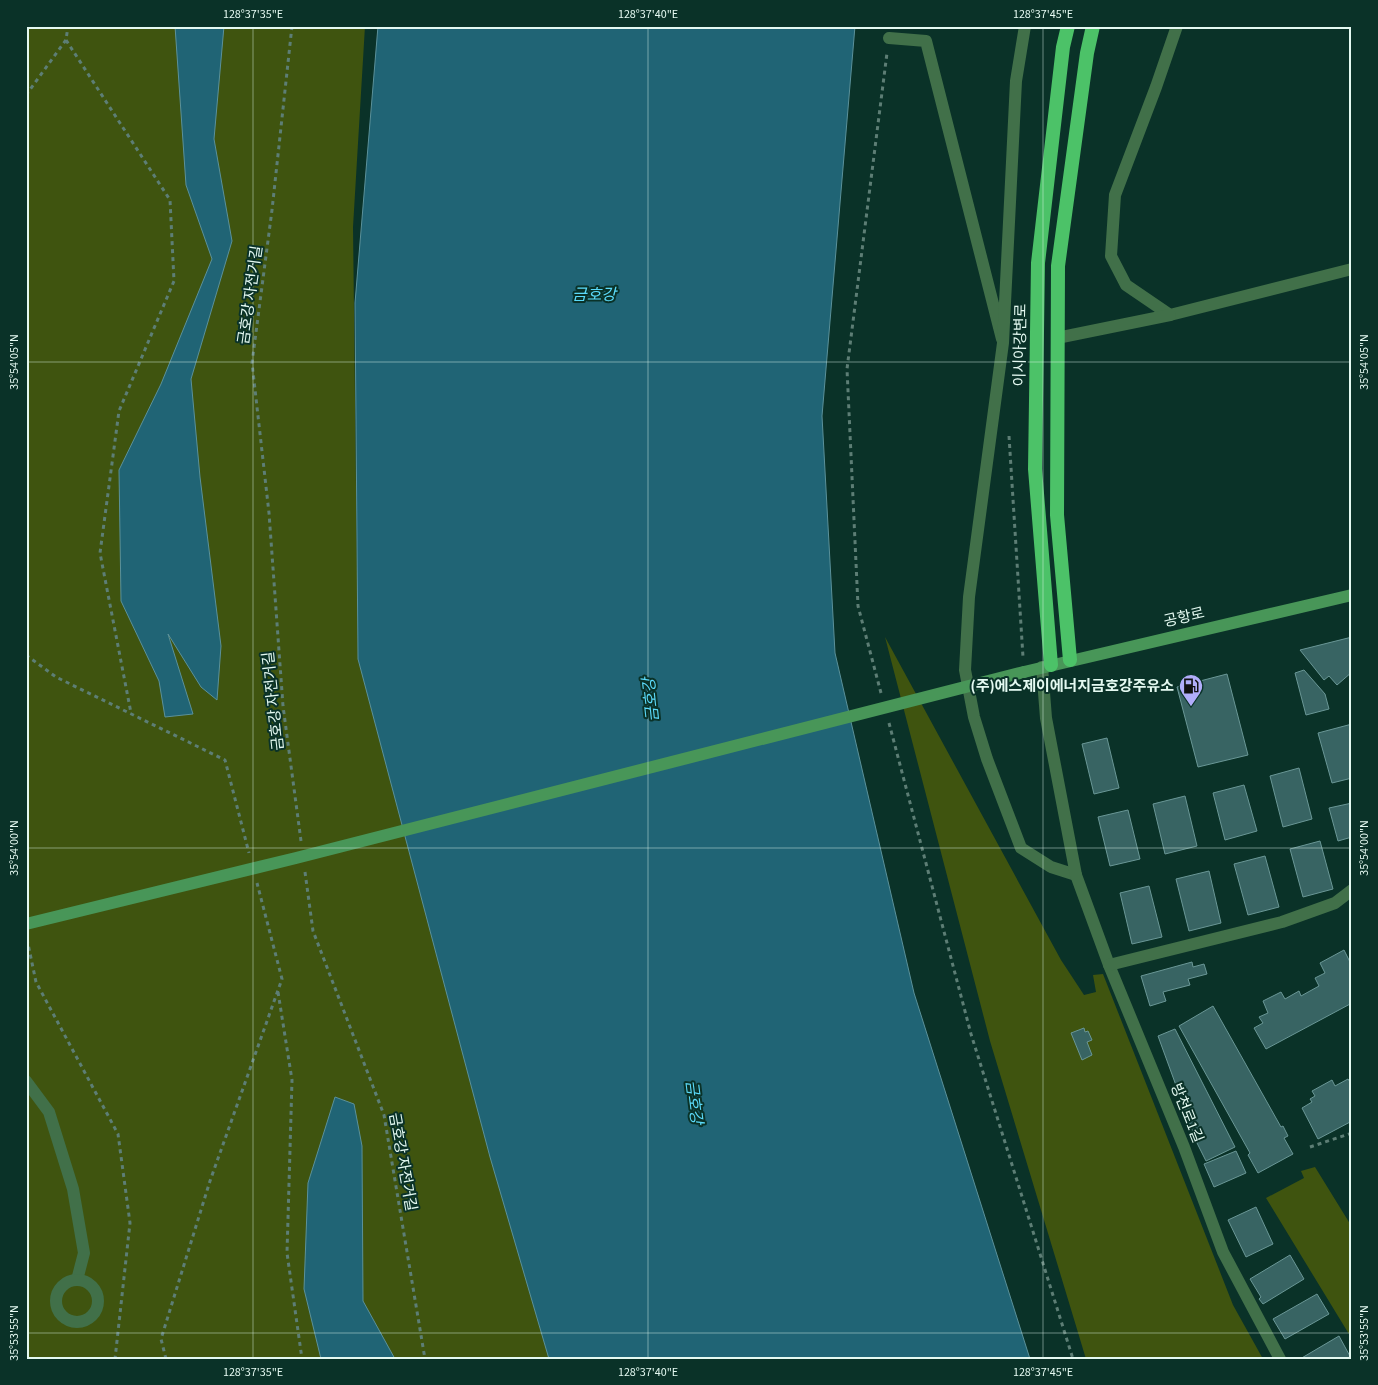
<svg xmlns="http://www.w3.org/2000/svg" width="1378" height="1385" viewBox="0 0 1378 1385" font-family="'Source Sans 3','Noto Sans KR',sans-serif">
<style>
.green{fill:#3f540f}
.water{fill:#206475;stroke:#5b919a}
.building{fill:#386463;stroke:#6a9796}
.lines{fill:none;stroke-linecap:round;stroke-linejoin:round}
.path{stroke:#5d7e75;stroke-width:3;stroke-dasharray:4 4;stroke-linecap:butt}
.pedestrian{stroke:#417049;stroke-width:12}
.minor{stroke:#417049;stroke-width:12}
.secondary{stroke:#489658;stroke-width:12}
.trunk{stroke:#4cc268;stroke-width:14}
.secondary-bridge{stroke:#489658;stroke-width:12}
.ticks{fill:none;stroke:#e4f9f1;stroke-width:1;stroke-opacity:0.45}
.labels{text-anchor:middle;stroke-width:4;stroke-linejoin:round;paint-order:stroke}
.street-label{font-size:15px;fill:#e4f9f1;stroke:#0a3228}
.poi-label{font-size:15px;font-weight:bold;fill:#e4f9f1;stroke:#0a3228;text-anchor:end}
.water-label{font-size:16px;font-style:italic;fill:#5bdaf9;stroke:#0a3228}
.neatline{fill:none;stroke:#e4f9f1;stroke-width:2}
.ticks-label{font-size:12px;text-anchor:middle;fill:#e4f9f1}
</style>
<rect width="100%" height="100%" fill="#0a3228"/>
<g class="green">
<polygon points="26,26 365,26 353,227 358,659 567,1359 26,1359"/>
<polygon points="885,637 1061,960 1084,995 1096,992 1093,975 1103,974 1233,1305 1263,1359 1086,1359 990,1041"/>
<polygon points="1315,1167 1352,1227 1352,1339 1266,1198 1304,1178 1301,1171"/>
</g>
<g class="water">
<polygon points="175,26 224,26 214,139 232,241 191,379 200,477 221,646 217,700 201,687 168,634 193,714 165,717 159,681 121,601 119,470 161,384 212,259 186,185"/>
<polygon points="378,26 855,26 822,416 835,653 914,993 1030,1359 549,1359 490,1157 358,659 355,303"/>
<polygon points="335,1097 354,1104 362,1146 363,1301 395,1359 321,1359 304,1289 308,1183"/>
</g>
<g class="building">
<polygon points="1352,637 1352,672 1337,685 1329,676 1324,680 1300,650"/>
<polygon points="1304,670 1325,694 1329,709 1306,715 1295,673"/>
<polygon points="1227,674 1248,755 1198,767 1177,687"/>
<polygon points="1352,724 1352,778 1332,783 1318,733"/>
<polygon points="1107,738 1119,788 1094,794 1082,744"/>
<polygon points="1299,768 1312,819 1283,827 1270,776"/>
<polygon points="1244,785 1257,831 1225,840 1213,793"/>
<polygon points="1185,796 1197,846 1165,854 1153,804"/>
<polygon points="1352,803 1352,837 1338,841 1329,808"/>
<polygon points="1128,810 1140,859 1110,866 1098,817"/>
<polygon points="1320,841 1333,889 1303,897 1290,849"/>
<polygon points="1265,856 1279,907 1248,915 1234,864"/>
<polygon points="1209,871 1221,923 1189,931 1176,879"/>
<polygon points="1149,886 1162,937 1132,944 1120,893"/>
<polygon points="1344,950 1350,962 1352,961 1352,1003 1266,1049 1254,1028 1263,1023 1259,1017 1268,1013 1263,1001 1281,992 1285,999 1299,991 1301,996 1319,986 1315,978 1325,973 1320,963"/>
<polygon points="1192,962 1193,967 1204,964 1207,974 1188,979 1190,985 1163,992 1166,1001 1150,1006 1141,976"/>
<polygon points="1213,1006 1281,1127 1283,1126 1288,1136 1284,1138 1293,1154 1258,1173 1248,1155 1250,1153 1179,1026"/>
<polygon points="1084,1028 1085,1032 1088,1031 1092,1040 1087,1042 1092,1055 1082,1060 1071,1033"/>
<polygon points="1175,1029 1235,1147 1206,1161 1197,1143 1158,1036"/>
<polygon points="1348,1079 1350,1082 1352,1081 1352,1121 1318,1139 1302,1108 1312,1102 1310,1099 1315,1096 1312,1091 1332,1080 1335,1086"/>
<polygon points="1236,1151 1246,1173 1214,1187 1204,1164"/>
<polygon points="1256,1207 1273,1244 1246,1257 1228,1220"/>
<polygon points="1290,1255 1304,1279 1263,1304 1259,1299 1261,1297 1250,1279"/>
<polygon points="1317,1294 1329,1314 1285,1339 1273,1319"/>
<polygon points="1339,1336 1351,1358 1349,1359 1300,1359"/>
</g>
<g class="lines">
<g class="path">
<polyline points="292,26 272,210 252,363 269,513 283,706 301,841"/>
<polyline points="66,40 170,200 174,281 119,411 100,553 131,713"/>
<polyline points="26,95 66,40 68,26"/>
<polyline points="1009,436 1023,657"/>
<polyline points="26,655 56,677 225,760 249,853"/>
<polyline points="881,693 858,606 847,369 887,53"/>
<polyline points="889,723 971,1034 1073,1359"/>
<polyline points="305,872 313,931 384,1115 425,1359"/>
<polyline points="27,939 36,982 118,1134 130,1223 115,1359"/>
<polyline points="278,992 292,1080 287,1253 302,1359"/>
<polyline points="1310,1147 1352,1133"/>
<polyline points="166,1359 161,1339 210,1181 282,979 257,883"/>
</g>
<polyline class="pedestrian" points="889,38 926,41 1002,339"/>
<g class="minor">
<polyline points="1025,26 1016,81 1003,343 969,597 965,670 974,717 987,759 1021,848 1051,867 1076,875"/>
<polyline points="1177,26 1156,87 1115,195 1111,256 1126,285 1170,315 1352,269"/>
<polyline points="1057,338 1170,315"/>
<polyline points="1042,667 1046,718 1076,875 1109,965 1184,1147 1223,1252 1280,1359"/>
<polyline points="1109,965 1282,922 1335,903 1352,890"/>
<polyline points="26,1081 49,1112 73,1189 84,1253 77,1280"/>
<circle cx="77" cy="1301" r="21"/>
</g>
<polyline class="secondary" points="1024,672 1352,595"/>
<g class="trunk">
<polyline points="1070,660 1057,515 1058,266 1087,53 1093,26"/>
<polyline points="1051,665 1035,469 1038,263 1063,47 1068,26"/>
</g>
<polyline class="secondary-bridge" points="26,924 296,858 1024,672"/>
</g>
<path class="ticks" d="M253,26V1359M648,26V1359M1043,26V1359M26,362H1352M26,848H1352M26,1333H1352"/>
<defs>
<g id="fuel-pin" transform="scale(1.25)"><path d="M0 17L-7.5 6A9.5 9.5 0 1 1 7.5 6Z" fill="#b1adfa" stroke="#0a3228"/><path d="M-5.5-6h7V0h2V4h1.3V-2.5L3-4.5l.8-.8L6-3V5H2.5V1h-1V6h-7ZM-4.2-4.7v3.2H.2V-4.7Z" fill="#111"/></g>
</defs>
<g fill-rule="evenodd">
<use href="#fuel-pin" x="1191" y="686"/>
</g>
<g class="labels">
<g class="street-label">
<text transform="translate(250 295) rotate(-82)" y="5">금호강 자전거길</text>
<text transform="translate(1020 345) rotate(-89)" y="5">이시아강변로</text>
<text transform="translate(1184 617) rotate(-13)" y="5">공항로</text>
<text transform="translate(273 701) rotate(-96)" y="5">금호강 자전거길</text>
<text transform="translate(1187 1113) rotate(68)" y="5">방천로1길</text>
<text transform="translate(403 1162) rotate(80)" y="5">금호강 자전거길</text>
</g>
<g class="poi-label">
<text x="1174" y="691">(주)에스제이에너지금호강주유소</text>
</g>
<g class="water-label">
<text x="594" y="300">금호강</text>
<text transform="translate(650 700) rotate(-96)" y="6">금호강</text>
<text transform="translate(695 1102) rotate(83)" y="6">금호강</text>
</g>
</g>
<rect width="1378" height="1385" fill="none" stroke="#0a3228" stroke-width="55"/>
<rect x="28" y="28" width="1322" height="1330" class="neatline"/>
<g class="ticks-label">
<text x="253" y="18">128°37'35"E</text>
<text x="648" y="18">128°37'40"E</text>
<text x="1043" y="18">128°37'45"E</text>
<text transform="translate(14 362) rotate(-90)" y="4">35°54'05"N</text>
<text transform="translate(1364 362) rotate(-90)" y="4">35°54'05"N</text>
<text transform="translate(14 848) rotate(-90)" y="4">35°54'00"N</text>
<text transform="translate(1364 848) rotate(-90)" y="4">35°54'00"N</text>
<text transform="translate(14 1333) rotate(-90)" y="4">35°53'55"N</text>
<text transform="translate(1364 1333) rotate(-90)" y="4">35°53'55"N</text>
<text x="253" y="1376">128°37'35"E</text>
<text x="648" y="1376">128°37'40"E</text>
<text x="1043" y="1376">128°37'45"E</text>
</g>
</svg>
